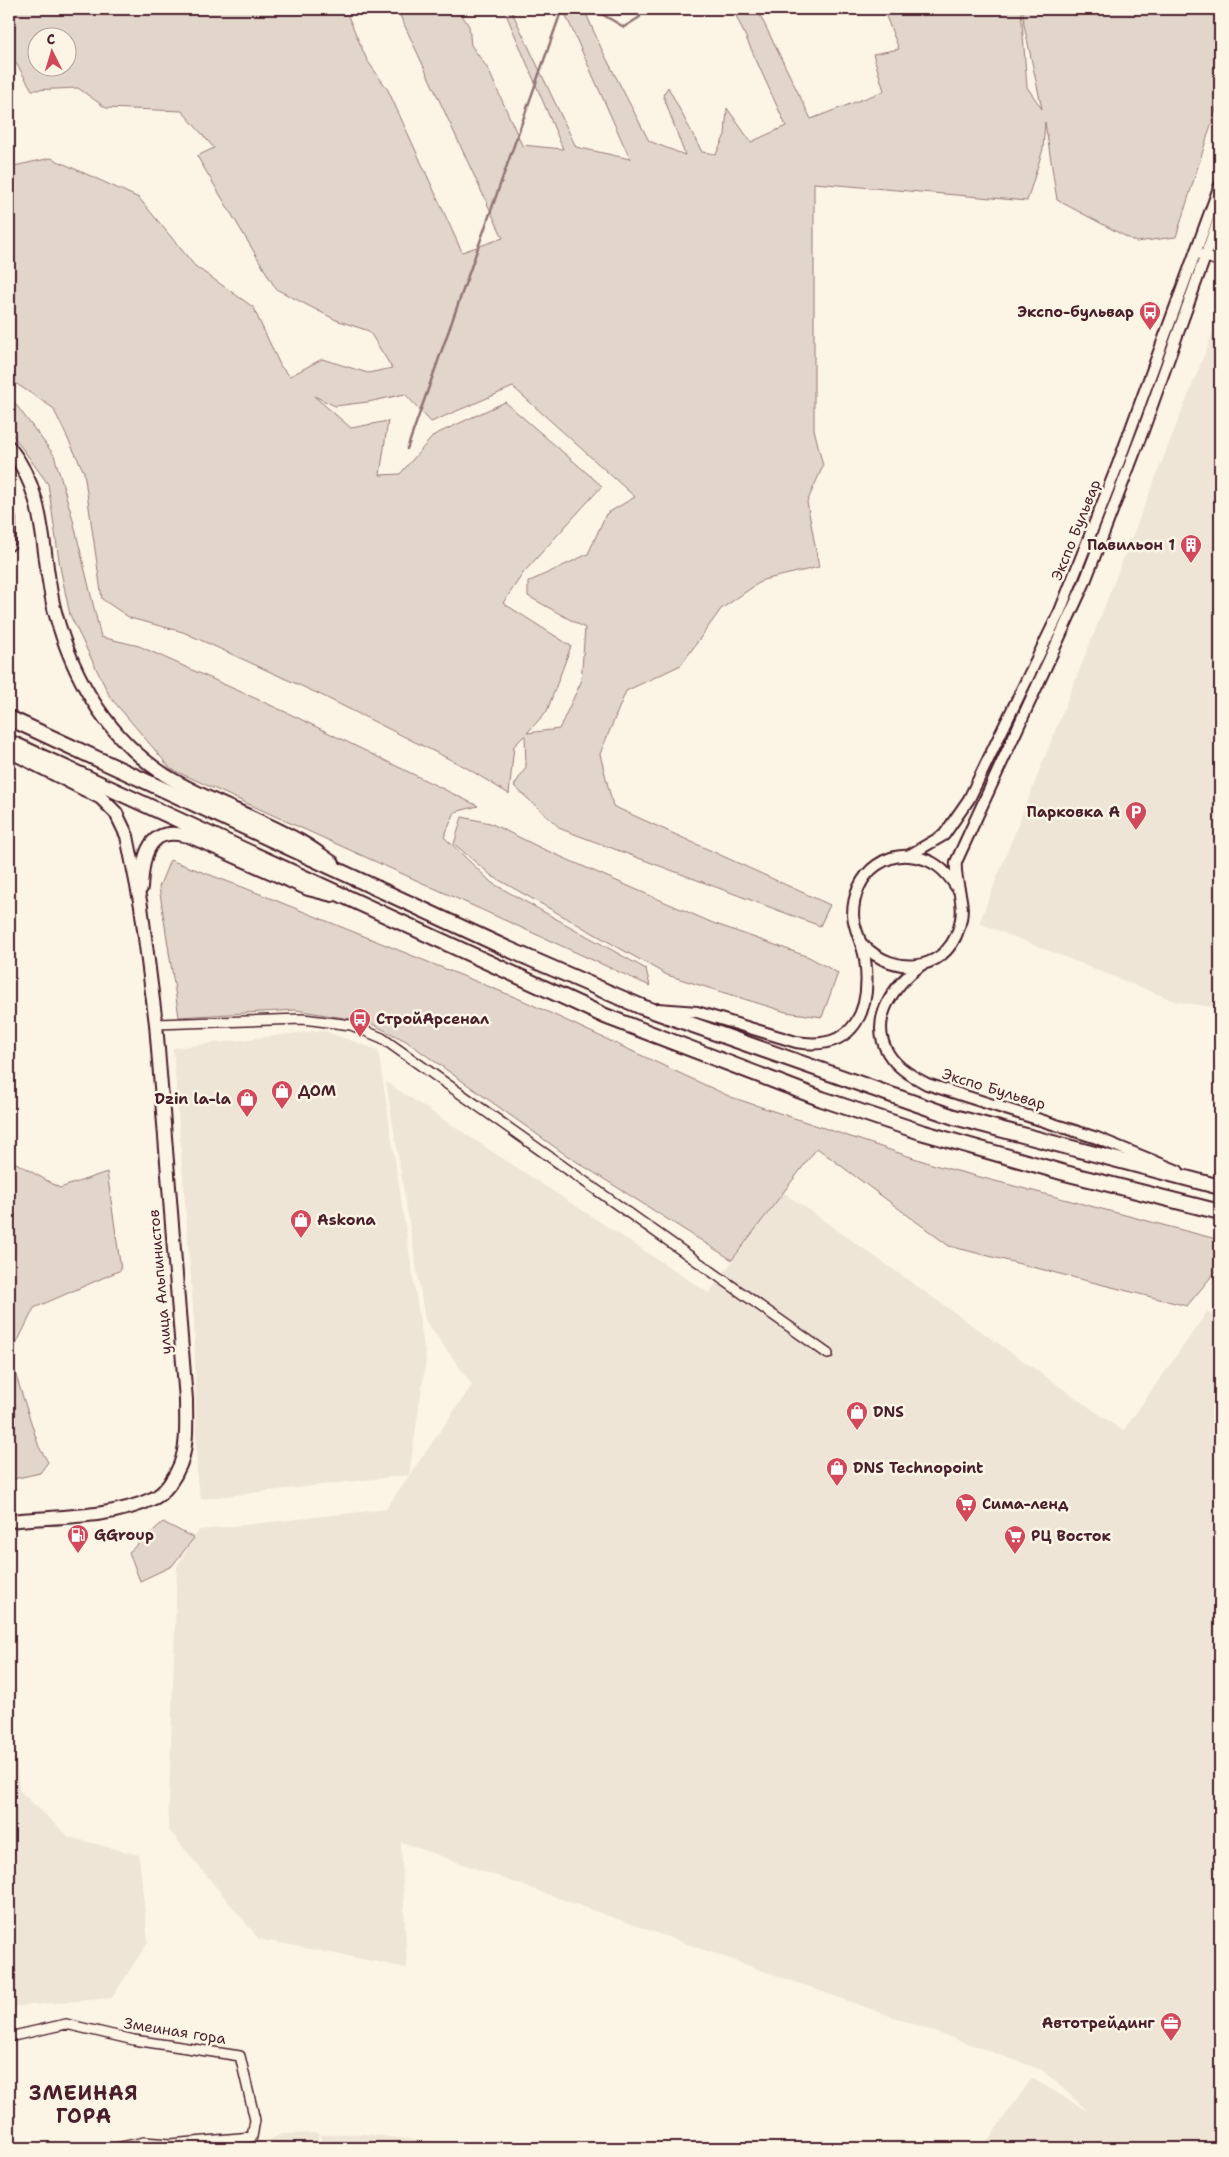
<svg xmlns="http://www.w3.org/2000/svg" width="1229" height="2157" viewBox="0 0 1229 2157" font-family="'Shantell Sans',sans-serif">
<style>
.built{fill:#eee5d7}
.green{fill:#e2d5ca;stroke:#967a7a;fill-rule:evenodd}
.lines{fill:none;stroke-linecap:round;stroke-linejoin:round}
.stream{stroke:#917474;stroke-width:2.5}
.minor-casing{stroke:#4a1f2b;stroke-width:12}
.tertiary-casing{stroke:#4a1f2b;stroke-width:14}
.secondary-casing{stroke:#4a1f2b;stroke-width:16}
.primary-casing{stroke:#4a1f2b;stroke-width:18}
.minor{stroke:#fcf5e5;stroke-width:9}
.tertiary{stroke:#fcf5e5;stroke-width:10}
.secondary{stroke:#fcf5e5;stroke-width:12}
.primary{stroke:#fcf5e5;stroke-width:14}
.labels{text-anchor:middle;stroke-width:5;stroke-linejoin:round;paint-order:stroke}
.poi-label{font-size:15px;font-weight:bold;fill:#4a1f2b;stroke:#fcf5e5;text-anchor:start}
.street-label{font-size:15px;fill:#4a1f2b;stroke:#fcf5e5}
.district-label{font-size:20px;font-weight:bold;letter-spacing:1px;fill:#4a1f2b;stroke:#fcf5e5}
</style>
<rect width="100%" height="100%" fill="#fcf5e5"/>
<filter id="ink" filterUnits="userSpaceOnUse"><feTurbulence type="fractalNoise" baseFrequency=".02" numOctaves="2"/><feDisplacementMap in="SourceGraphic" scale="10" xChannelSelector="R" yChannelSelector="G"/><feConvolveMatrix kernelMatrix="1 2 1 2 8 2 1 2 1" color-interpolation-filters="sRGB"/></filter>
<g filter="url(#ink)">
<g class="built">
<polygon points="1220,315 1220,1008 1177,1002 979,923"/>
<polygon points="322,1030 378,1050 426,1360 409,1475 201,1499 197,1480 194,1321 173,1048"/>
<polygon points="386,1082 709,1293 783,1192 1123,1431 1207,1312 1220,1315 1220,2148 982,2148 1032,2078 1089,2112 1042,2070 401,1842 407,1968 259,1939 168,1829 177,1566 199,1530 386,1509 472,1385 425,1320"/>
<polygon points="9,1675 19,1790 69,1837 139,1855 148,1942 112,1998 9,2007"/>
<polygon points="319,2133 317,2148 180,2148 196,2144 265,2142 282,2134"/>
<polygon points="365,2134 432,2142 490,2148 320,2148 321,2135"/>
</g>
<g class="green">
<path d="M9,9H345L367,60L388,90L462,252L503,238L397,9H458L469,26L471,45L488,69L522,145L563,149L506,14L512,12L576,147L630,159L563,9H584L602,50L649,141L685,155L663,95L668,87L702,152L716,154L725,135L727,108L751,142L786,126L733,9H745L748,15H760L811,119L884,91L873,54L899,49L883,9H1021L1027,87L1042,109L1024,25L1023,9H1220V96L1176,237L1136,242L1057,200L1045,122L1043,149L1027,201L814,183V429L823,466L807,502L819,567L763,580L721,609L681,665L626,691L600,754L613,806L830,905L820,926L561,829L514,786L526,767L525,735L514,746L509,794L465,767L321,695L183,632L130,618L102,599L84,472L53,408L9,379V167L51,158L139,198L195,266L253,307L281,367L290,376L322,359L368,373L392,368L369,331L336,320L276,289L197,156L214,148L182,111L106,108L78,88L32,90L16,63H9ZM38,38H68V68H38ZM513,387L635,497L606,514L588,554L528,582V596L585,628L581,682L559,729L527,733L547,711L571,646L503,603L524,572L602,486L505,402L434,435L400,474L380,475L388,421L351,428L314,396L335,406L368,402L405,394L431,422Z"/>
<polygon points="9,401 14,402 54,455 72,516 101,637 139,646 290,714 478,806 455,812 444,837 492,883 646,969 650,986 171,769 110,697 70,615 60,567 48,484 9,430"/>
<polygon points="462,817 490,823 541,848 713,923 809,957 838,973 822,1017 786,1012 667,975 492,876 454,844"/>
<polygon points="170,860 245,888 522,1000 731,1097 938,1166 1220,1240 1220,1266 1187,1306 949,1246 817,1148 732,1260 566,1155 406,1041 368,1022 296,1010 179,1017 159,887"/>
<polygon points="9,1159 60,1188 107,1172 121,1270 34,1308 10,1357 39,1447 48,1462 40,1473 9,1480"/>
<polygon points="163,1522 194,1538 172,1566 140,1581 129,1552"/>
</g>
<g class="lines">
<g class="stream">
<polyline points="593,9 624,27 640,17 638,9"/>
<polyline points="407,449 562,9"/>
</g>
<g class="minor-casing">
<g id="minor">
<polyline points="1199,254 1220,262"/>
<polyline points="156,1024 303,1019 351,1025 382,1038 828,1354"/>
<polyline points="9,2037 66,2024 134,2040 240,2056 255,2120 252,2137 170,2144 144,2142 116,2148"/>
</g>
</g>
<g class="tertiary-casing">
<g id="tertiary">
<polyline points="908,856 944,835 969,799 1060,611 1118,464 1220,185"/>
<path d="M862,944C896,979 952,972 961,919C965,900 954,881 956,862L1084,584L1144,428L1220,215"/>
<path d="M921,965C895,984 868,1019 888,1053C897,1068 912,1076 927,1084L1097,1138L1178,1171"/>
<path d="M658,1009L697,1012L796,1042C855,1052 872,1010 865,959C863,944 854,930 853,915C853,896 861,876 877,865C886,859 897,855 909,856C932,858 945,869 957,888"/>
</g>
</g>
<g class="secondary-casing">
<g id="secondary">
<path d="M9,447C49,497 40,554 55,612C73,678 107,737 165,775C207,801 255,816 298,840C310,846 321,855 333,863"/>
<polyline points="9,519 9,544"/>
<path d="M9,751L101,798L116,813L127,836L141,906L156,1024L186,1400C186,1421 188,1445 180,1465C175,1477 165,1494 152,1499C110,1519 54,1516 9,1521"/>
<path d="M141,888C142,869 144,836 169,834C176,833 183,835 189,836L308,889L332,895"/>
</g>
</g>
<g class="primary-casing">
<g id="primary">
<polyline points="9,718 508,949 642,1007 954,1117 1220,1187"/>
<polyline points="9,742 605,1016 822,1099 921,1132 1065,1173 1220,1212"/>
</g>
</g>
<use href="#minor" class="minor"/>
<use href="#tertiary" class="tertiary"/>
<use href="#secondary" class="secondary"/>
<use href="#primary" class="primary"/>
</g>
</g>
<defs>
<g id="bus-pin" transform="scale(1.125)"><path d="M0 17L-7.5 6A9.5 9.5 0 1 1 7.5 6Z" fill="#d1495b" stroke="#fcf5e5"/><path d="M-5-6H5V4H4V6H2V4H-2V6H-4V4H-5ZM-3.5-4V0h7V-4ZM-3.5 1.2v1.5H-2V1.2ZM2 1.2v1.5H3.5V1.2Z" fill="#fff"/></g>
<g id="building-pin" transform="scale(1.125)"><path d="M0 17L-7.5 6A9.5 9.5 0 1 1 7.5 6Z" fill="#d1495b" stroke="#fcf5e5"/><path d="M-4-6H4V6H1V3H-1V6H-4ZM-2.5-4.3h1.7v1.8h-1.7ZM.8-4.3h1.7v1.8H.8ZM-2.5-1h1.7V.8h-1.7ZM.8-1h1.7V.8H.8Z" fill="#fff"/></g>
<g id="parking-pin" transform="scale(1.125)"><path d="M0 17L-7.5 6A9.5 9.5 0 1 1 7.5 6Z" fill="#d1495b" stroke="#fcf5e5"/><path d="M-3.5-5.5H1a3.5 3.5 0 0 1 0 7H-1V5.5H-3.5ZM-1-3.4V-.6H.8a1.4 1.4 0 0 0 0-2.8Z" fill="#fff"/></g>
<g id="shop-pin" transform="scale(1.125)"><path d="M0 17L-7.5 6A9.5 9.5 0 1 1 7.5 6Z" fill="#d1495b" stroke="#fcf5e5"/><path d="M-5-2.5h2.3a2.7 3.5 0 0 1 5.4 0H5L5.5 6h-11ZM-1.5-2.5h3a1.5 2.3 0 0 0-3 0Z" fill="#fff"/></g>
<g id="supermarket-pin" transform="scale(1.125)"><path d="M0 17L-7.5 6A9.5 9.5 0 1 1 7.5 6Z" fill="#d1495b" stroke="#fcf5e5"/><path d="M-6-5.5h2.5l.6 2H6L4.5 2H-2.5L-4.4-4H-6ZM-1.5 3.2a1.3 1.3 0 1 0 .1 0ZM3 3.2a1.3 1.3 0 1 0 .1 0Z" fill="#fff"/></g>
<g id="fuel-pin" transform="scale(1.125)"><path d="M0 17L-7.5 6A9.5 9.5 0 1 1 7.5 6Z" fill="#d1495b" stroke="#fcf5e5"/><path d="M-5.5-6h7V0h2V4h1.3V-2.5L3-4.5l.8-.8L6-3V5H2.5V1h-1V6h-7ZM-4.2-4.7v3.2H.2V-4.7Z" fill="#fff"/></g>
<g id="office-pin" transform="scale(1.125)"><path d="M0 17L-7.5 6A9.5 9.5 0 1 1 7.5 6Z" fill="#d1495b" stroke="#fcf5e5"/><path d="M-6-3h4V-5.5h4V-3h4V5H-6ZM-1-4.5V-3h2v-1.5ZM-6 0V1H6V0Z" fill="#fff"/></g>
</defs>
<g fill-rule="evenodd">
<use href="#bus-pin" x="1150" y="312"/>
<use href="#building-pin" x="1191" y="545"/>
<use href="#parking-pin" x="1136" y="812"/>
<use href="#bus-pin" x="360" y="1019"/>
<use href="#shop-pin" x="282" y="1091"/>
<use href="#shop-pin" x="247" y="1099"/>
<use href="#shop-pin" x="301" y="1220"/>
<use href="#shop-pin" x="857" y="1412"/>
<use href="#shop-pin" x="837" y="1468"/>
<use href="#supermarket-pin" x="966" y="1504"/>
<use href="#fuel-pin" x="78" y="1535"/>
<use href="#supermarket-pin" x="1015" y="1536"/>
<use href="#office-pin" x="1171" y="2023"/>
</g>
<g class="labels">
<g class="poi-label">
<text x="1134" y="317" text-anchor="end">Экспо-бульвар</text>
<text x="1175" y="550" text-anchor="end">Павильон 1</text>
<text x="1120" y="817" text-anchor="end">Парковка A</text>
<text x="376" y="1024">СтройАрсенал</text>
<text x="298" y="1096">ДОМ</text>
<text x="231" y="1104" text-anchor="end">Dzin la-la</text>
<text x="317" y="1225">Askona</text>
<text x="873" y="1417">DNS</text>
<text x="853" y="1473">DNS Technopoint</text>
<text x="982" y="1509">Сима-ленд</text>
<text x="94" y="1540">GGroup</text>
<text x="1031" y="1541">РЦ Восток</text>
<text x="1155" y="2028" text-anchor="end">Автотрейдинг</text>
</g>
<g class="street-label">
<text transform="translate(1076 530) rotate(-68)" y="5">Экспо Бульвар</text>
<text transform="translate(994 1089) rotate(17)" y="5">Экспо Бульвар</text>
<text transform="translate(160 1282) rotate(-95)" y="5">улица Альпинистов</text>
<text transform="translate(175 2031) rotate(9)" y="5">Змеиная гора</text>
</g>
<g class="district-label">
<text x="84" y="2100">ЗМЕИНАЯ<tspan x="84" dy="23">ГОРА</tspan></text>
</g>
</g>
<rect width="1229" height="2157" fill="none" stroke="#fcf5e5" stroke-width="30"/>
<rect x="15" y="15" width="1199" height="2127" fill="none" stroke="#4a1f2b" stroke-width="2" filter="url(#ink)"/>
<g transform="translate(52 52) rotate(355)"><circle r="24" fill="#fcf5e5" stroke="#b59f9b"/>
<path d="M0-4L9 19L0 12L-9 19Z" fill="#d1495b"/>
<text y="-8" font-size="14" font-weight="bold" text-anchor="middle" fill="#4a1f2b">С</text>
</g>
</svg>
